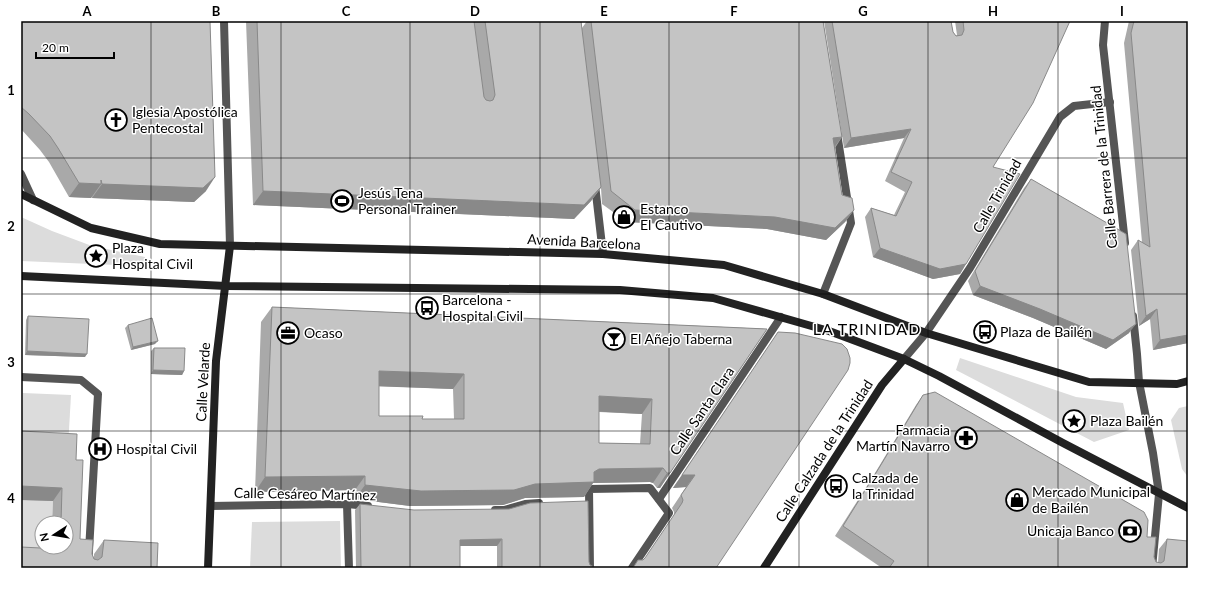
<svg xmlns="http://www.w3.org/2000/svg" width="1209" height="589" viewBox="0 0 1209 589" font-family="Lato,sans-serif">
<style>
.green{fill:#dcdcdc}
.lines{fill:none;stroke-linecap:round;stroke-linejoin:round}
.lane{stroke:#555;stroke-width:8}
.street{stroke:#555;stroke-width:8}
.secondary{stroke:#222;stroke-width:8}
.wall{fill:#a9a9a9;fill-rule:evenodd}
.shaded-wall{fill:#898989}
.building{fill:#c4c4c4;stroke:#898989;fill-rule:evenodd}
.grid{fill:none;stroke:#000;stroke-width:1;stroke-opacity:0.55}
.labels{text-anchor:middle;stroke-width:3;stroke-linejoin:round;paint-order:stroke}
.poi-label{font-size:14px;fill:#000;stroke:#fff;text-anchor:start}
.street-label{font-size:14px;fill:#000;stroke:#fff}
.quarter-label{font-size:16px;letter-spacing:1px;fill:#000;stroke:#fff}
.neatline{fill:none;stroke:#000;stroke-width:1.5}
.grid-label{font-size:13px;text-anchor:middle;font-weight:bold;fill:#000}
</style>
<rect width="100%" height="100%" fill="#fff"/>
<g class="green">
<polygon points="21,217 52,231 92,246 145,257 144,263 140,266 21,261"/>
<polygon points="960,358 1076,397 1123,403 1129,430 1094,442 956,370"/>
<polygon points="23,393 71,395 68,447 21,445"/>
<polygon points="1188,406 1188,477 1182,469 1171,420 1179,408"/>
<polygon points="21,500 53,501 52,523 42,523 42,547 51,547 50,563 21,561"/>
<polygon points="340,521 341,568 250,568 252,522"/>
</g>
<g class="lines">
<g class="lane">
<polyline points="21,174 33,200"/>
<polyline points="21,377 81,380 98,394 88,568"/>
</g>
<g class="street">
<polyline points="224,21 230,246"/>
<polyline points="1105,21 1103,45 1125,243"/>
<polyline points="595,185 603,254"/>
<polyline points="823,294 851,223 837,133"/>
<polyline points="1133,316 1137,354 1139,382 1153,453 1159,494 1152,568"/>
<polyline points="904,359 926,333 970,268 1060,117 1074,106 1110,102"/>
<polyline points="659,499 781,317"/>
<polyline points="347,504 349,568"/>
<polyline points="211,506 347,504 368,506"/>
<polyline points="495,510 504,510 525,504 539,503"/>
<polyline points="590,568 589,489 650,488 669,513 632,568"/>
</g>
<g class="secondary">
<polyline points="21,194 91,228 160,244 603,254 724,265 823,294 926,333 1089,382 1177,384 1188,381"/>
<polyline points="21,276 226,286 620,290 713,298 829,331 904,359 939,376 1063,443 1188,508"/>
<polyline points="208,568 216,361 230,246"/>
<polyline points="764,568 882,385 904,359"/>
</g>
</g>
<g class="wall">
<polygon points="21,21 206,191 194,202 92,198 92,197 91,198 69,197 49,162 40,150 21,129"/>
<polygon points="246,21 581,21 582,28 587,21 823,21 842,137 835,148 842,195 854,210 845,222 826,240 767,229 627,222 602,204 601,188 591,201 574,219 253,205"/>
<polygon points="824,21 951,21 953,32 956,36 957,35 955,21 1070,21 993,167 966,264 960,274 933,279 873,257 865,217 871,208 894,215 905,192 885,181 904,138 844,148"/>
<polygon points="1129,21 1188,21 1188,343 1153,350 1150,319 1139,326 1131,250 1138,240 1142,242 1124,43"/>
<polygon points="1031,179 1129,333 1106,349 1033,318 973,295 968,281 1024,188"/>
<path d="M272,307L767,329L660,488H657L653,483L650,482L593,483L584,497L525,498L503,505L410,506L355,499V490L255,492L261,322ZM379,386L453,389L454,419H422L379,416ZM599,412L642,414L640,444L599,443Z"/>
<polygon points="28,316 85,357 25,355 26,320"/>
<polygon points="128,325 155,344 131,350 125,328"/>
<polygon points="778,332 716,568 633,568 638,560 643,560 645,559 674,516 674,512 672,508 686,487 673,488"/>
<polygon points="154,348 184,371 182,375 151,374 151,351"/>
<polygon points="923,395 1147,537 1154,557 1156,562 1158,563 1159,549 1167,539 1188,568 882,568 835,536 872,478 916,405"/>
<polygon points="21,431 76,460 80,539 92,554 94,558 94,554 104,540 157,568 21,568 51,549 51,547 66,547 66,523 52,523 53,501 21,500"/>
<polygon points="360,504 589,562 590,565 594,568 497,568 497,546 460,546 460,568 356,568 355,510"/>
</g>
<g class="shaded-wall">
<polygon points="911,129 904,138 844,148 851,138"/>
<polygon points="842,137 833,149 833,138"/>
<polygon points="215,177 206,191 194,202 92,198 102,184"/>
<polygon points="79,183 101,184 91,198 69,197"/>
<polygon points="601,187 591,201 574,219 253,205 263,191"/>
<polygon points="635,210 854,210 845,222 826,240 767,229 627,222"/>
<polygon points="880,248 966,264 960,274 933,279 873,257"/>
<polygon points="980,286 1136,324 1129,333 1106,349 1033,318 973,295"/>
<polygon points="1157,309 1150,319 1139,326 1146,316"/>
<polygon points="1188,335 1188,343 1153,350 1160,340"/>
<polygon points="158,341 155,344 131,350 133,347"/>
<polygon points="27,351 87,354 85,357 25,355"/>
<polygon points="153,370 184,371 182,375 151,374"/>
<polygon points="379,371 464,374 453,389 369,386"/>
<polygon points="599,396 652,399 642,414 588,411"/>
<polygon points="660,468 663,468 653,483 650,482 593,483 584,497 525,498 503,505 410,506 355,499 365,485 535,484 594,472 599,469"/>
<polygon points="667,473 670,473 660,488 657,488"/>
<polygon points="682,475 695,475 686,487 673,488"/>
<polygon points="365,476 355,490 255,492 265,477"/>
<polygon points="21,486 62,488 53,501 21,500"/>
<polygon points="502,539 497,546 455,546 460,540"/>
</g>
<g class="building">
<polygon points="21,21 210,21 215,177 203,188 102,184 101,180 101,184 79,183 58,148 50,136 29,114 21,107"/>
<polygon points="257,21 474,21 484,97 486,100 490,101 493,100 495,95 485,21 581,21 601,187 584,205 263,191"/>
<polygon points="591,21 823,21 842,137 833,138 842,195 852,198 854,210 835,228 775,217 635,210 611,191"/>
<polygon points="832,21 951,21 953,32 956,36 962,35 964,30 963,21 1070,21 1033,103 993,167 1020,174 966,264 940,269 880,248 871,208 896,216 912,182 891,172 911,129 851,138"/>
<polygon points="1134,21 1188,21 1188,335 1160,340 1157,309 1146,316 1138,240 1150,247 1131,33"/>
<polygon points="1031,179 1126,234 1136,324 1113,340 1040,309 980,286 975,271"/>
<path d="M272,307L767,329L670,473H667L663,468H660L599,469L594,472V482L535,484L514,490L421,491L365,485V476L265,477ZM379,371L464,374V419H422L423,416H379ZM599,396L652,399L650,444L599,443Z"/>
<polygon points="28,316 89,319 87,354 27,351"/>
<polygon points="152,318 158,341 133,347 128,325"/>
<polygon points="778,332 795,333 842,344 847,349 850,358 850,363 848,370 716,568 633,568 638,560 643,560 645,558 682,503 683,500 681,495 695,475 682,475"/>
<polygon points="154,348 185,348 184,371 153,370"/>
<polygon points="935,392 1144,512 1148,520 1147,537 1156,537 1154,557 1156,562 1161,563 1164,561 1167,539 1188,541 1188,568 889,568 894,561 843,526 879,468 923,395"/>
<polygon points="21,431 77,434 76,460 83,460 80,539 93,540 92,554 94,559 98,560 102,557 104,540 158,543 157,568 21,568 21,547 60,549 60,547 66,547 66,523 61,523 62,488 21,486"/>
<polygon points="588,501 589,562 590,565 594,567 594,568 502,568 502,539 460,540 460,568 361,568 360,504 414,510 509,509 530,503"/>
</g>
<path class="grid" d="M151,21V568M281,21V568M410,21V568M540,21V568M669,21V568M799,21V568M928,21V568M1058,21V568M21,158H1188M21,294H1188M21,431H1188"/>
<defs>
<g id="church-ring" transform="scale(1.15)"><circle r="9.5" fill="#fff" stroke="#000" stroke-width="1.5"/><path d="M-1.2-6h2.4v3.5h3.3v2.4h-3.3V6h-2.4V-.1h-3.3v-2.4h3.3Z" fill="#000"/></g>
<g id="stadium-ring" transform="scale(1.15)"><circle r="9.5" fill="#fff" stroke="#000" stroke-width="1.5"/><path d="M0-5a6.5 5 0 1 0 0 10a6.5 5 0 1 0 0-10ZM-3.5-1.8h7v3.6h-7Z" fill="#000"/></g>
<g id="shop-ring" transform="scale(1.15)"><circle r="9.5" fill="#fff" stroke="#000" stroke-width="1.5"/><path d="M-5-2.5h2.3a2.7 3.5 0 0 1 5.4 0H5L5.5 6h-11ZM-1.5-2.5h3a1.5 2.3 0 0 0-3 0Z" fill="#000"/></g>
<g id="sight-ring" transform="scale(1.15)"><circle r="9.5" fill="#fff" stroke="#000" stroke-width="1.5"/><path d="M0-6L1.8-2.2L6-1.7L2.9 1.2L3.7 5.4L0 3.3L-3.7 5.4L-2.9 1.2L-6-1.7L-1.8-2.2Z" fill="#000"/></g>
<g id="bus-ring" transform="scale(1.15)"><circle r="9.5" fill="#fff" stroke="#000" stroke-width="1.5"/><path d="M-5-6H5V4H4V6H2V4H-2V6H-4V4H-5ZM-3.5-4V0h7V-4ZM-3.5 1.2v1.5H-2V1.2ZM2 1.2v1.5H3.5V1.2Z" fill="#000"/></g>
<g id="office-ring" transform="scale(1.15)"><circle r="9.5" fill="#fff" stroke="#000" stroke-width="1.5"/><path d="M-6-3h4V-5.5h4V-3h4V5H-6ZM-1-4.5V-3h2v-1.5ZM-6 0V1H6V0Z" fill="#000"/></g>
<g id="bar-ring" transform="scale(1.15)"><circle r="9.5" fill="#fff" stroke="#000" stroke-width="1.5"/><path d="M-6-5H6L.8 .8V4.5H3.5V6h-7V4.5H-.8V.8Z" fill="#000"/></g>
<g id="pharmacy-ring" transform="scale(1.15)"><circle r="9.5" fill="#fff" stroke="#000" stroke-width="1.5"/><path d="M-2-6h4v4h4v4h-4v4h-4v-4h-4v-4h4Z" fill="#000"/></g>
<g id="hospital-ring" transform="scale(1.15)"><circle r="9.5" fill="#fff" stroke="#000" stroke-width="1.5"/><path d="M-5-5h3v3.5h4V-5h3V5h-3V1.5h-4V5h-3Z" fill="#000"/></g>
<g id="bank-ring" transform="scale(1.15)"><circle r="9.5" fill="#fff" stroke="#000" stroke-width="1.5"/><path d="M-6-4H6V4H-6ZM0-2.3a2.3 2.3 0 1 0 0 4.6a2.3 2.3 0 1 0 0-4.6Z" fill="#000"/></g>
</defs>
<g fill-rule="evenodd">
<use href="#church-ring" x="116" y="120"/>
<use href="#stadium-ring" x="342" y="201"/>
<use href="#shop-ring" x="624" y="217"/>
<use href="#sight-ring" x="96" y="256"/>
<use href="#bus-ring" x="427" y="308"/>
<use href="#bus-ring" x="985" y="332"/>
<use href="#office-ring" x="288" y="333"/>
<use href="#bar-ring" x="614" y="339"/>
<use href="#sight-ring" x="1074" y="421"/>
<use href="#pharmacy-ring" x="966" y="438"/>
<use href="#hospital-ring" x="100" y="449"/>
<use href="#bus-ring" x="836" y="486"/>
<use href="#shop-ring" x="1017" y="500"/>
<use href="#bank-ring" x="1130" y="531"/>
</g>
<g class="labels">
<g class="poi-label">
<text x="132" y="117">Iglesia Apostólica<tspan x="132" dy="16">Pentecostal</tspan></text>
<text x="358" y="198">Jesús Tena<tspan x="358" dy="16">Personal Trainer</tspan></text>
<text x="640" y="214">Estanco<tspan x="640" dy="16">El Cautivo</tspan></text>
<text x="112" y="253">Plaza<tspan x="112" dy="16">Hospital Civil</tspan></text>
<text x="442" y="305">Barcelona -<tspan x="442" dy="16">Hospital Civil</tspan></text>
<text x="1000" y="337">Plaza de Bailén</text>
<text x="304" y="338">Ocaso</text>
<text x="630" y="344">El Añejo Taberna</text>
<text x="1090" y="426">Plaza Bailén</text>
<text x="950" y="435" text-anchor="end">Farmacia<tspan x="950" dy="16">Martín Navarro</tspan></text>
<text x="116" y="454">Hospital Civil</text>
<text x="852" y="483">Calzada de<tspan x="852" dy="16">la Trinidad</tspan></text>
<text x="1032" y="497">Mercado Municipal<tspan x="1032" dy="16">de Bailén</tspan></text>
<text x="1114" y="536" text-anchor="end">Unicaja Banco</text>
</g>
<g class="street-label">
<text transform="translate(1104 167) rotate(-96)" y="5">Calle Barrera de la Trinidad</text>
<text transform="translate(997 196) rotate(-60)" y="5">Calle Trinidad</text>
<text transform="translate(584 242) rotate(3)" y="5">Avenida Barcelona</text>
<text transform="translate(203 382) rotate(-87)" y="5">Calle Velarde</text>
<text transform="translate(702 411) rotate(-56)" y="5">Calle Santa Clara</text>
<text transform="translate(824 451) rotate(-57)" y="5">Calle Calzada de la Trinidad</text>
<text transform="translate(305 494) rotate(1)" y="5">Calle Cesáreo Martínez</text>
</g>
<g class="quarter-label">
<text x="867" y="335">LA TRINIDAD</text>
</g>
</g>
<rect width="1209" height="589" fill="none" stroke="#ffffff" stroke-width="44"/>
<g transform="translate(54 535) rotate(258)"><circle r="19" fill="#ffffff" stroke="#999999"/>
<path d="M0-3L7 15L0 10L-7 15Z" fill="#000000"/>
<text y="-6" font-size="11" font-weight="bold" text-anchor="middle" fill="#000000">N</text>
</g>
<path d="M36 52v6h78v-6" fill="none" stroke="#000000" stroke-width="2"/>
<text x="42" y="52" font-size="12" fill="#000000" stroke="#ffffff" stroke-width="3" paint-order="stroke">20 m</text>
<rect x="22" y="22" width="1165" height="545" class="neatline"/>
<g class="grid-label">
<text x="87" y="16">A</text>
<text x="216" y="16">B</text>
<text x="346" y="16">C</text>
<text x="475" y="16">D</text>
<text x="604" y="16">E</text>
<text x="734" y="16">F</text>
<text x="863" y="16">G</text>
<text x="993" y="16">H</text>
<text x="1122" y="16">I</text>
<text x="11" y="95">1</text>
<text x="11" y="231">2</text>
<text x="11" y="367">3</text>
<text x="11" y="503">4</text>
</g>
</svg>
